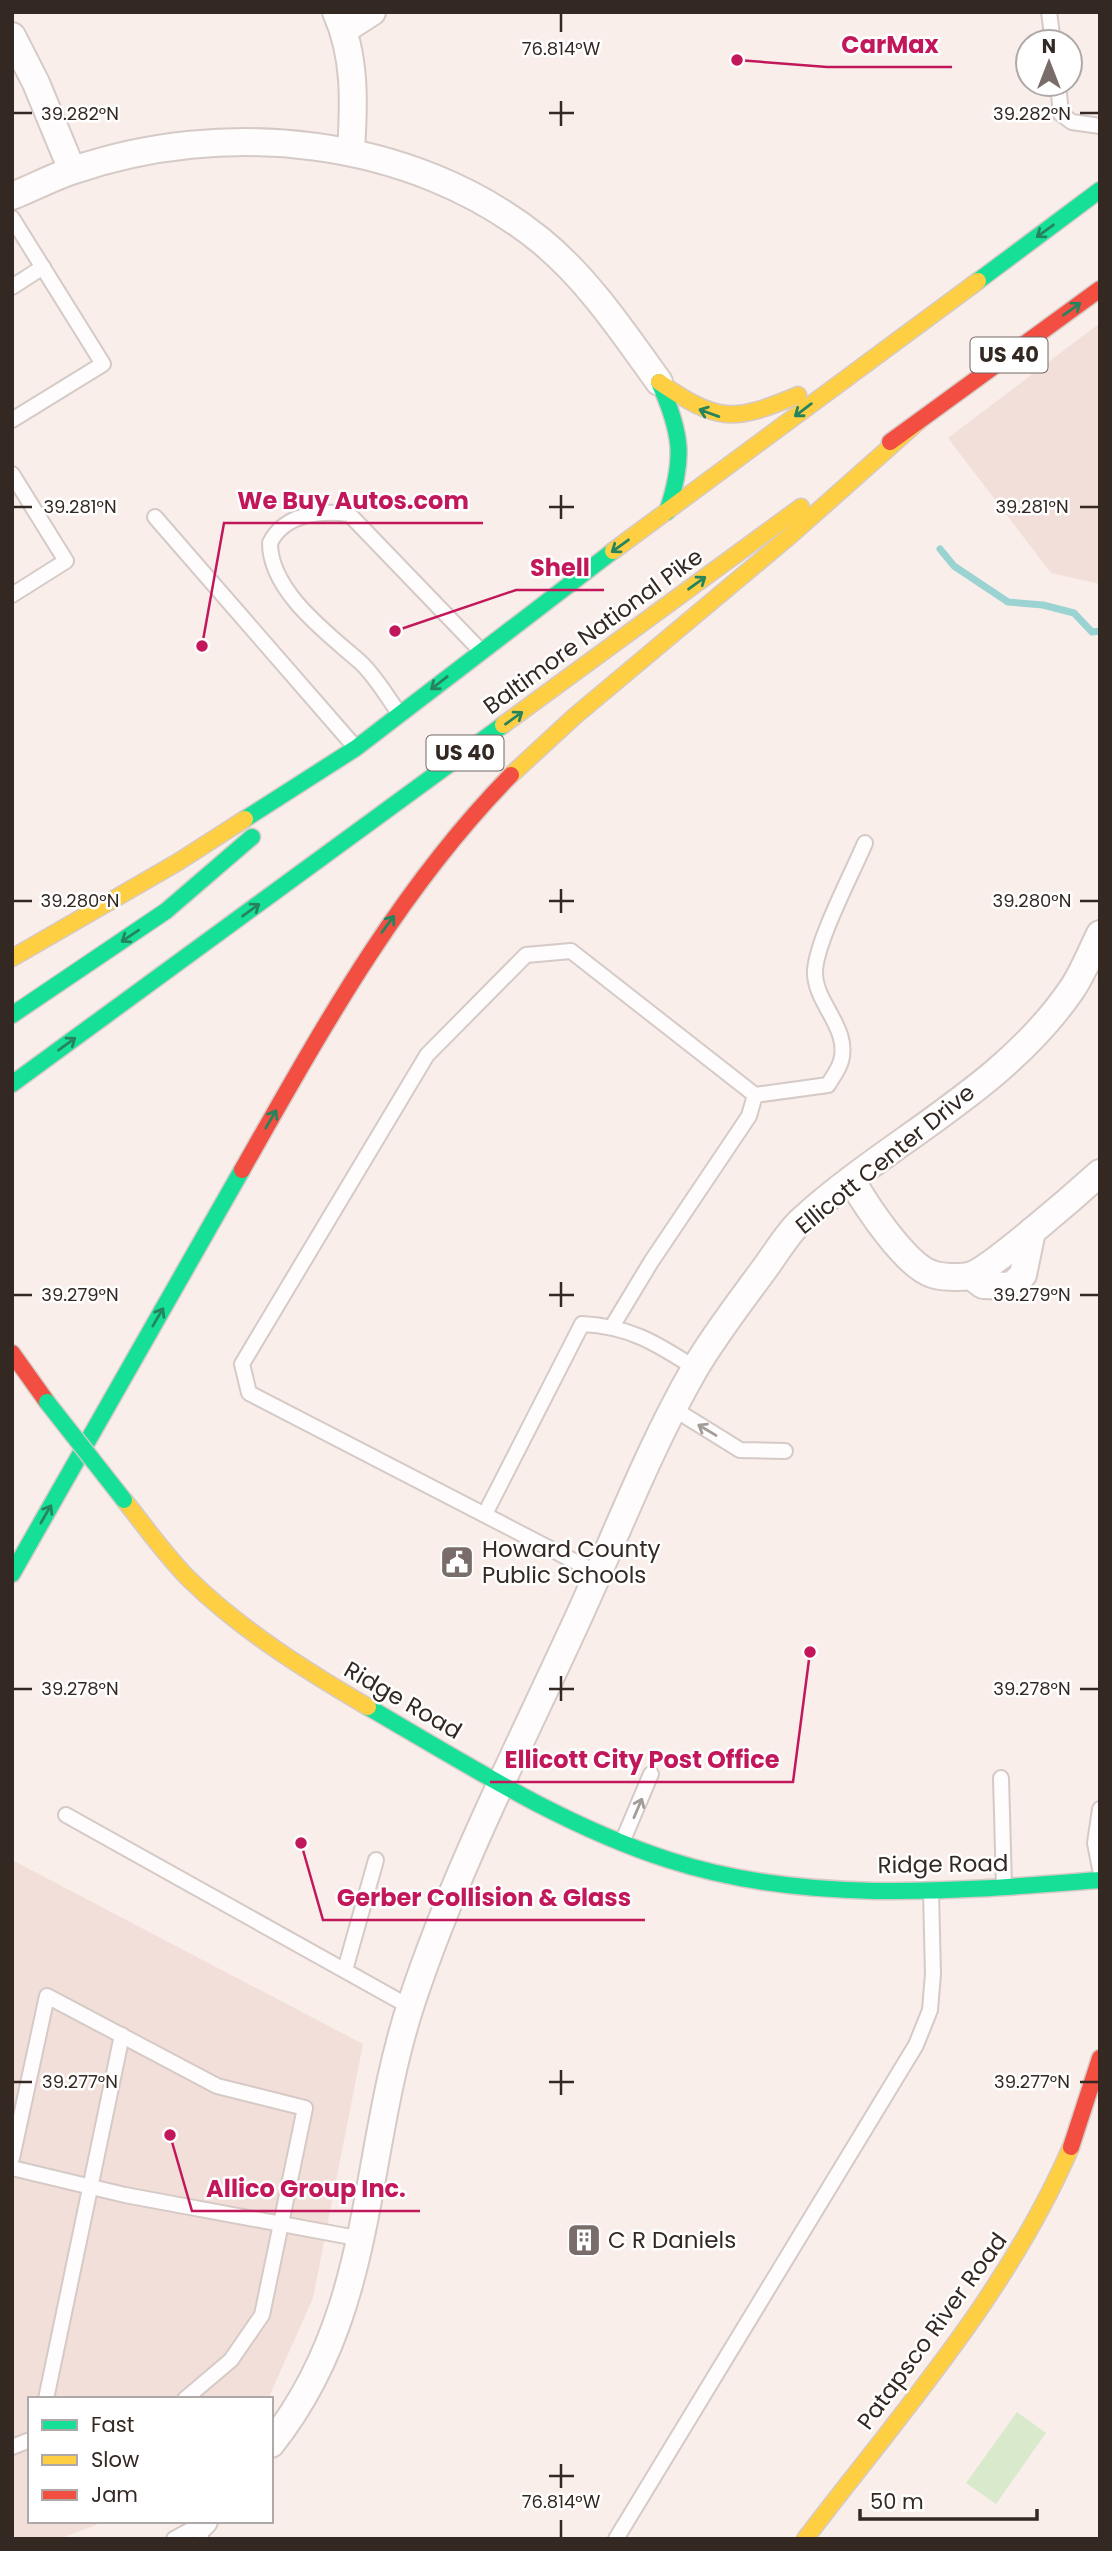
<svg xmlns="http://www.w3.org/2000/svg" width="1112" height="2551" viewBox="0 0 1112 2551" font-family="Poppins,sans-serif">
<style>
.built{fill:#f2dfd9}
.green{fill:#d9eacc}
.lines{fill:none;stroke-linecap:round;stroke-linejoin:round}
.stream{stroke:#9bd2d2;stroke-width:7}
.lane-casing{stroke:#d5cac6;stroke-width:18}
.street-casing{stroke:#d5cac6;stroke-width:30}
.fast-casing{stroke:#d5cac6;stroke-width:19}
.slow-casing{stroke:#d5cac6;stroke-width:19}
.jam-casing{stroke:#d5cac6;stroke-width:19}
.lane{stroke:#fefcfc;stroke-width:14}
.street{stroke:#fefcfc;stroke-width:26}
.fast{stroke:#16e098;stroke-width:16}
.slow{stroke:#ffcf43;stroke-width:16}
.jam{stroke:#f24e42;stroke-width:16}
.fast-bridge-casing{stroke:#d5cac6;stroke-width:19;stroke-linecap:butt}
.fast-bridge{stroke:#16e098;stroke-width:16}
.oneway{stroke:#25845e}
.oneway2{stroke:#a39d9a}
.ticks{fill:none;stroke:#342823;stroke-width:2.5}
.labels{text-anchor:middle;stroke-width:5;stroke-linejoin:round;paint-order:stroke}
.shield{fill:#fff;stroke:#716865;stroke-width:2}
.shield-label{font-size:21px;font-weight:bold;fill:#342823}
.street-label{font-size:23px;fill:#342823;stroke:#fff}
.poi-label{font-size:23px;fill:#342823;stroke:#fff;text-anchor:start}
.ticks-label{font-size:18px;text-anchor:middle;fill:#342823;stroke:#fff;stroke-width:5;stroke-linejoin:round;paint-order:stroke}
.leader{fill:none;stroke:#c2185b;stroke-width:2.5}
.callout-dot{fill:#c2185b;stroke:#fff;stroke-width:2.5}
.callout-label{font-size:24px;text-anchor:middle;font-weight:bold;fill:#c2185b;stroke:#fff;stroke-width:5;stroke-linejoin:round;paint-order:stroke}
</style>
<rect width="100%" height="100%" fill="#f9eeea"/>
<g class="built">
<polygon points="1100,323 1100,584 1051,573 948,438"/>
<polygon points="12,1860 363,2044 313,2298 268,2399 30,2399 30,2521 106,2521 59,2539 12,2539"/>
</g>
<polygon class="green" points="1017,2412 1046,2433 996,2504 966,2483"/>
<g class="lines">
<polyline class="stream" points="940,549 954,566 1008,602 1043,605 1074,613 1092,632 1100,631"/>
<g class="lane-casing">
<g id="lane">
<polyline points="1049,12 1053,42"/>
<polyline points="1058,84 1061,114 1072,122 1100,126"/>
<polyline points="12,218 103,364 12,420"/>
<polyline points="12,287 43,267"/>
<polyline points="12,474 66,561 12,595"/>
<polyline points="155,517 355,747"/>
<path d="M399,713C387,697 375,675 359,661C327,633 270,591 270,543C284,514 320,510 349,514L480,650"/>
<path d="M755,1095L828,1085C832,1078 839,1069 841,1061C850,1029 817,1005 815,975C813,947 853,872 865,843"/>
<polyline points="674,1409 740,1450 785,1451"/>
<path d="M485,1514L582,1324C629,1326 656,1343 695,1368"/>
<polyline points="599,1574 249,1393 242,1364 427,1055 526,955 571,951 755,1095 749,1116 651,1262 613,1325"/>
<polyline points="1001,1778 1004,1886"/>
<polyline points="1100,1809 1095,1843 1100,1869"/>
<polyline points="66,1815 410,2007"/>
<polyline points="623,1840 651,1774"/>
<polyline points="345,1970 376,1860"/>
<polyline points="12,2158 47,1996 217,2086 305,2108 262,2315 231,2360 185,2399"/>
<polyline points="12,2168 125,2195 362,2239"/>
<polyline points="46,2399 122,2035"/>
<polyline points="12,2447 30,2440"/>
<polyline points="174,2539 200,2525 201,2539"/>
<polyline points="616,2539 916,2045 930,2010 933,1974 931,1892"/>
</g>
</g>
<g class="street-casing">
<g id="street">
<path d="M336,12C356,56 354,104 351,151"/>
<polyline points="344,30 372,12"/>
<polyline points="12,36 36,83 72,170"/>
<path d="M12,196C32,188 51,178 71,171C224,118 411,136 540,240C588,279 623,332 659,382"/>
<path d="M852,1181C866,1205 905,1265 932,1274C940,1277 960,1278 969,1276C988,1272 1081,1190 1100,1173"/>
<polyline points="971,1276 983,1285 1011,1286 1023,1275 1032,1231"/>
<path d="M271,2444C377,2310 361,2155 412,2001C455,1872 517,1751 574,1627C614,1541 647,1452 694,1370C715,1334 741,1301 765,1268C777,1252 788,1232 803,1219C890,1140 1004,1089 1072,989C1083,973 1091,952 1100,934"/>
<polyline points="200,2525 204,2521"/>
</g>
</g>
<g class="fast-casing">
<g id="fast">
<polyline points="978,281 1100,190"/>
<path d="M659,382C682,434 685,458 667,512"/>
<polyline points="245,819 356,748 613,551"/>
<polyline points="12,1015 166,911 252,837"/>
<polyline points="12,1084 503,725"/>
<polyline points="12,1574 242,1170"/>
<path d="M368,1707C464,1763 563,1826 669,1860C807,1905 958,1891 1100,1880"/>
</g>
</g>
<g class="slow-casing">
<g id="slow">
<path d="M659,382C718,422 732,423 798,395"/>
<polyline points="613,551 978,281"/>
<polyline points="503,725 801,507"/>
<polyline points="511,775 575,716 791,535 918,422"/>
<polyline points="12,958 178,862 245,819"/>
<path d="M124,1500C145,1526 165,1555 189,1579C241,1630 305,1670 368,1707"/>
<path d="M805,2539C901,2413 1008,2293 1071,2147"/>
</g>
</g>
<g class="jam-casing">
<g id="jam">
<polyline points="890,442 1100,289"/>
<path d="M242,1170C321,1031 398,890 511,775"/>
<polyline points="12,1353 47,1402"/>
<polyline points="1071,2147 1100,2058"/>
</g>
</g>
<use href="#lane" class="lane"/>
<use href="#street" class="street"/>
<use href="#fast" class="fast"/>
<use href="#slow" class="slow"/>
<use href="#jam" class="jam"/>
<g class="fast-bridge-casing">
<polyline id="fast-bridge" points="47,1402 124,1500"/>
</g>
<use href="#fast-bridge" class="fast-bridge"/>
</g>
<defs><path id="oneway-shaft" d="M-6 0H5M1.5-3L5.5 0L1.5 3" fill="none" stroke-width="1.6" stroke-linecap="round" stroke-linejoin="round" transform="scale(1.75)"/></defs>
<g class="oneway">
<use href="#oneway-shaft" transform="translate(1045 231) rotate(144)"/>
<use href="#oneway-shaft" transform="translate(1072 309) rotate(-36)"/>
<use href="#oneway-shaft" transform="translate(803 410) rotate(143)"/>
<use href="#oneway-shaft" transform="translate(709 413) rotate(-160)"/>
<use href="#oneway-shaft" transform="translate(620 546) rotate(144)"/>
<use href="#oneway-shaft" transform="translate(697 583) rotate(-36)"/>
<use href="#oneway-shaft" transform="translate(439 683) rotate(142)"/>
<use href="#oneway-shaft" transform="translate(514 718) rotate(-36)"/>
<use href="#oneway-shaft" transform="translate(251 910) rotate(-36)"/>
<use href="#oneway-shaft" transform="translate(388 924) rotate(-54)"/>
<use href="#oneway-shaft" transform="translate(130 936) rotate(146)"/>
<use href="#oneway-shaft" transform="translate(67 1044) rotate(-36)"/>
<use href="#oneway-shaft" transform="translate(271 1119) rotate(-60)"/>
<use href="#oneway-shaft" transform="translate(158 1317) rotate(-60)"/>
<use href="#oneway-shaft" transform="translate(46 1514) rotate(-60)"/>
</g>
<g class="oneway2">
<use href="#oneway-shaft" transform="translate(707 1430) rotate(-149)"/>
<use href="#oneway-shaft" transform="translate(638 1808) rotate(-67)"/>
</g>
<path class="ticks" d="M561,14V32M561,101V126M14,113H32M549,113H574M1080,113H1098M561,495V519M14,507H32M549,507H574M1080,507H1098M561,889V913M14,901H32M549,901H574M1080,901H1098M561,1282V1307M14,1295H32M549,1295H574M1080,1295H1098M561,1676V1701M14,1689H32M549,1689H574M1080,1689H1098M561,2070V2095M14,2082H32M549,2082H574M1080,2082H1098M561,2464V2488M549,2476H574M561,2520V2537"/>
<defs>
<g id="civic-square" transform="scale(1.75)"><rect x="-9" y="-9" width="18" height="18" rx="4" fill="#796d69" stroke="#fff"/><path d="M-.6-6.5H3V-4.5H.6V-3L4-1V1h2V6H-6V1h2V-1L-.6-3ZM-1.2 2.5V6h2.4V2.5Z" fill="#fff"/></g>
<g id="building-square" transform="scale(1.75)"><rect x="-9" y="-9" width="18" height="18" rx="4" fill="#796d69" stroke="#fff"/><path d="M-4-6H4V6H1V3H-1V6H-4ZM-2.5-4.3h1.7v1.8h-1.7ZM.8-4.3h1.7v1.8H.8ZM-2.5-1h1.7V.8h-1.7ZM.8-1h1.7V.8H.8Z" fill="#fff"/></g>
</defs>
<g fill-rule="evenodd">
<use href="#civic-square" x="457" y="1562"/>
<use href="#building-square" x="584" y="2240"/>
</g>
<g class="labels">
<g class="shield">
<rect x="970.5" y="337.5" width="77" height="35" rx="5"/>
<rect x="426.5" y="735.5" width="77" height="35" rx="5"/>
</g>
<g class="shield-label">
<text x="1009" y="362">US 40</text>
<text x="465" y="760">US 40</text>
</g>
<g class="street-label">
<text transform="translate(593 631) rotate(-36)" y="8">Baltimore National Pike</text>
<text transform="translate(885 1159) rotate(-39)" y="8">Ellicott Center Drive</text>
<text transform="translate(403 1700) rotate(30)" y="8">Ridge Road</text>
<text transform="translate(943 1864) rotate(-1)" y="8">Ridge Road</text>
<text transform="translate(932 2331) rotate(-54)" y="8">Patapsco River Road</text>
</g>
<g class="poi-label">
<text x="482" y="1557">Howard County<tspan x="482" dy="26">Public Schools</tspan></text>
<text x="608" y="2248">C R Daniels</text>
</g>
</g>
<g class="ticks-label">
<text x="561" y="55">76.814°W</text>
<text x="80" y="120">39.282°N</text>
<text x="1032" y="120">39.282°N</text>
<text x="80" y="513">39.281°N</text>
<text x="1032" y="513">39.281°N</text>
<text x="80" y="907">39.280°N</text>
<text x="1032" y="907">39.280°N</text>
<text x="80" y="1301">39.279°N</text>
<text x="1032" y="1301">39.279°N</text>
<text x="80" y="1695">39.278°N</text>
<text x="1032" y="1695">39.278°N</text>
<text x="80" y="2088">39.277°N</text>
<text x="1032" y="2088">39.277°N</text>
<text x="561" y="2508">76.814°W</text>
</g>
<path class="leader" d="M737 60L827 67H952M202 646L224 523H483M395 631L516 590H604M810 1652L793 1782H490M301 1843L323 1920H645M170 2135L192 2211H420"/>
<g class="callout-dot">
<circle cx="737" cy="60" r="7"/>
<circle cx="202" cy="646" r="7"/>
<circle cx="395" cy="631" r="7"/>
<circle cx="810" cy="1652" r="7"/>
<circle cx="301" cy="1843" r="7"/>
<circle cx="170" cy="2135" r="7"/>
</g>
<g class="callout-label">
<text x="890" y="53">CarMax</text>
<text x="353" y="509">We Buy Autos.com</text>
<text x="560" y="576">Shell</text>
<text x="642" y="1768">Ellicott City Post Office</text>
<text x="484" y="1906">Gerber Collision &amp; Glass</text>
<text x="306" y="2197">Allico Group Inc.</text>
</g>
<rect width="1112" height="2551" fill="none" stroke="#342823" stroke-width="28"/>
<rect x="28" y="2397" width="245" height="126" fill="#ffffff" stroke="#aea9a7" stroke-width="2"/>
<rect x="42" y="2420" width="35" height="10" fill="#16e098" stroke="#aea9a7" stroke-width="2"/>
<text x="91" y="2432" font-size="21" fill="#342823">Fast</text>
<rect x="42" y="2455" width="35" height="10" fill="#ffcf43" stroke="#aea9a7" stroke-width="2"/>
<text x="91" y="2467" font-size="21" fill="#342823">Slow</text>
<rect x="42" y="2490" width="35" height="10" fill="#f24e42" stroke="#aea9a7" stroke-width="2"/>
<text x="91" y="2502" font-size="21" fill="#342823">Jam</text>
<g transform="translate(1049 63)"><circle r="33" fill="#ffffff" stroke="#aea9a7" stroke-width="2"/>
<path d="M0-5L12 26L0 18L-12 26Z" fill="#796d69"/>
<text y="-10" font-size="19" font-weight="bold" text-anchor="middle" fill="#342823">N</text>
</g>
<path d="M860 2509v10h177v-10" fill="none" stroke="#342823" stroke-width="3.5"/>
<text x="870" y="2509" font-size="21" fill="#342823" stroke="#ffffff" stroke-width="5" paint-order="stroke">50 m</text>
</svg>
